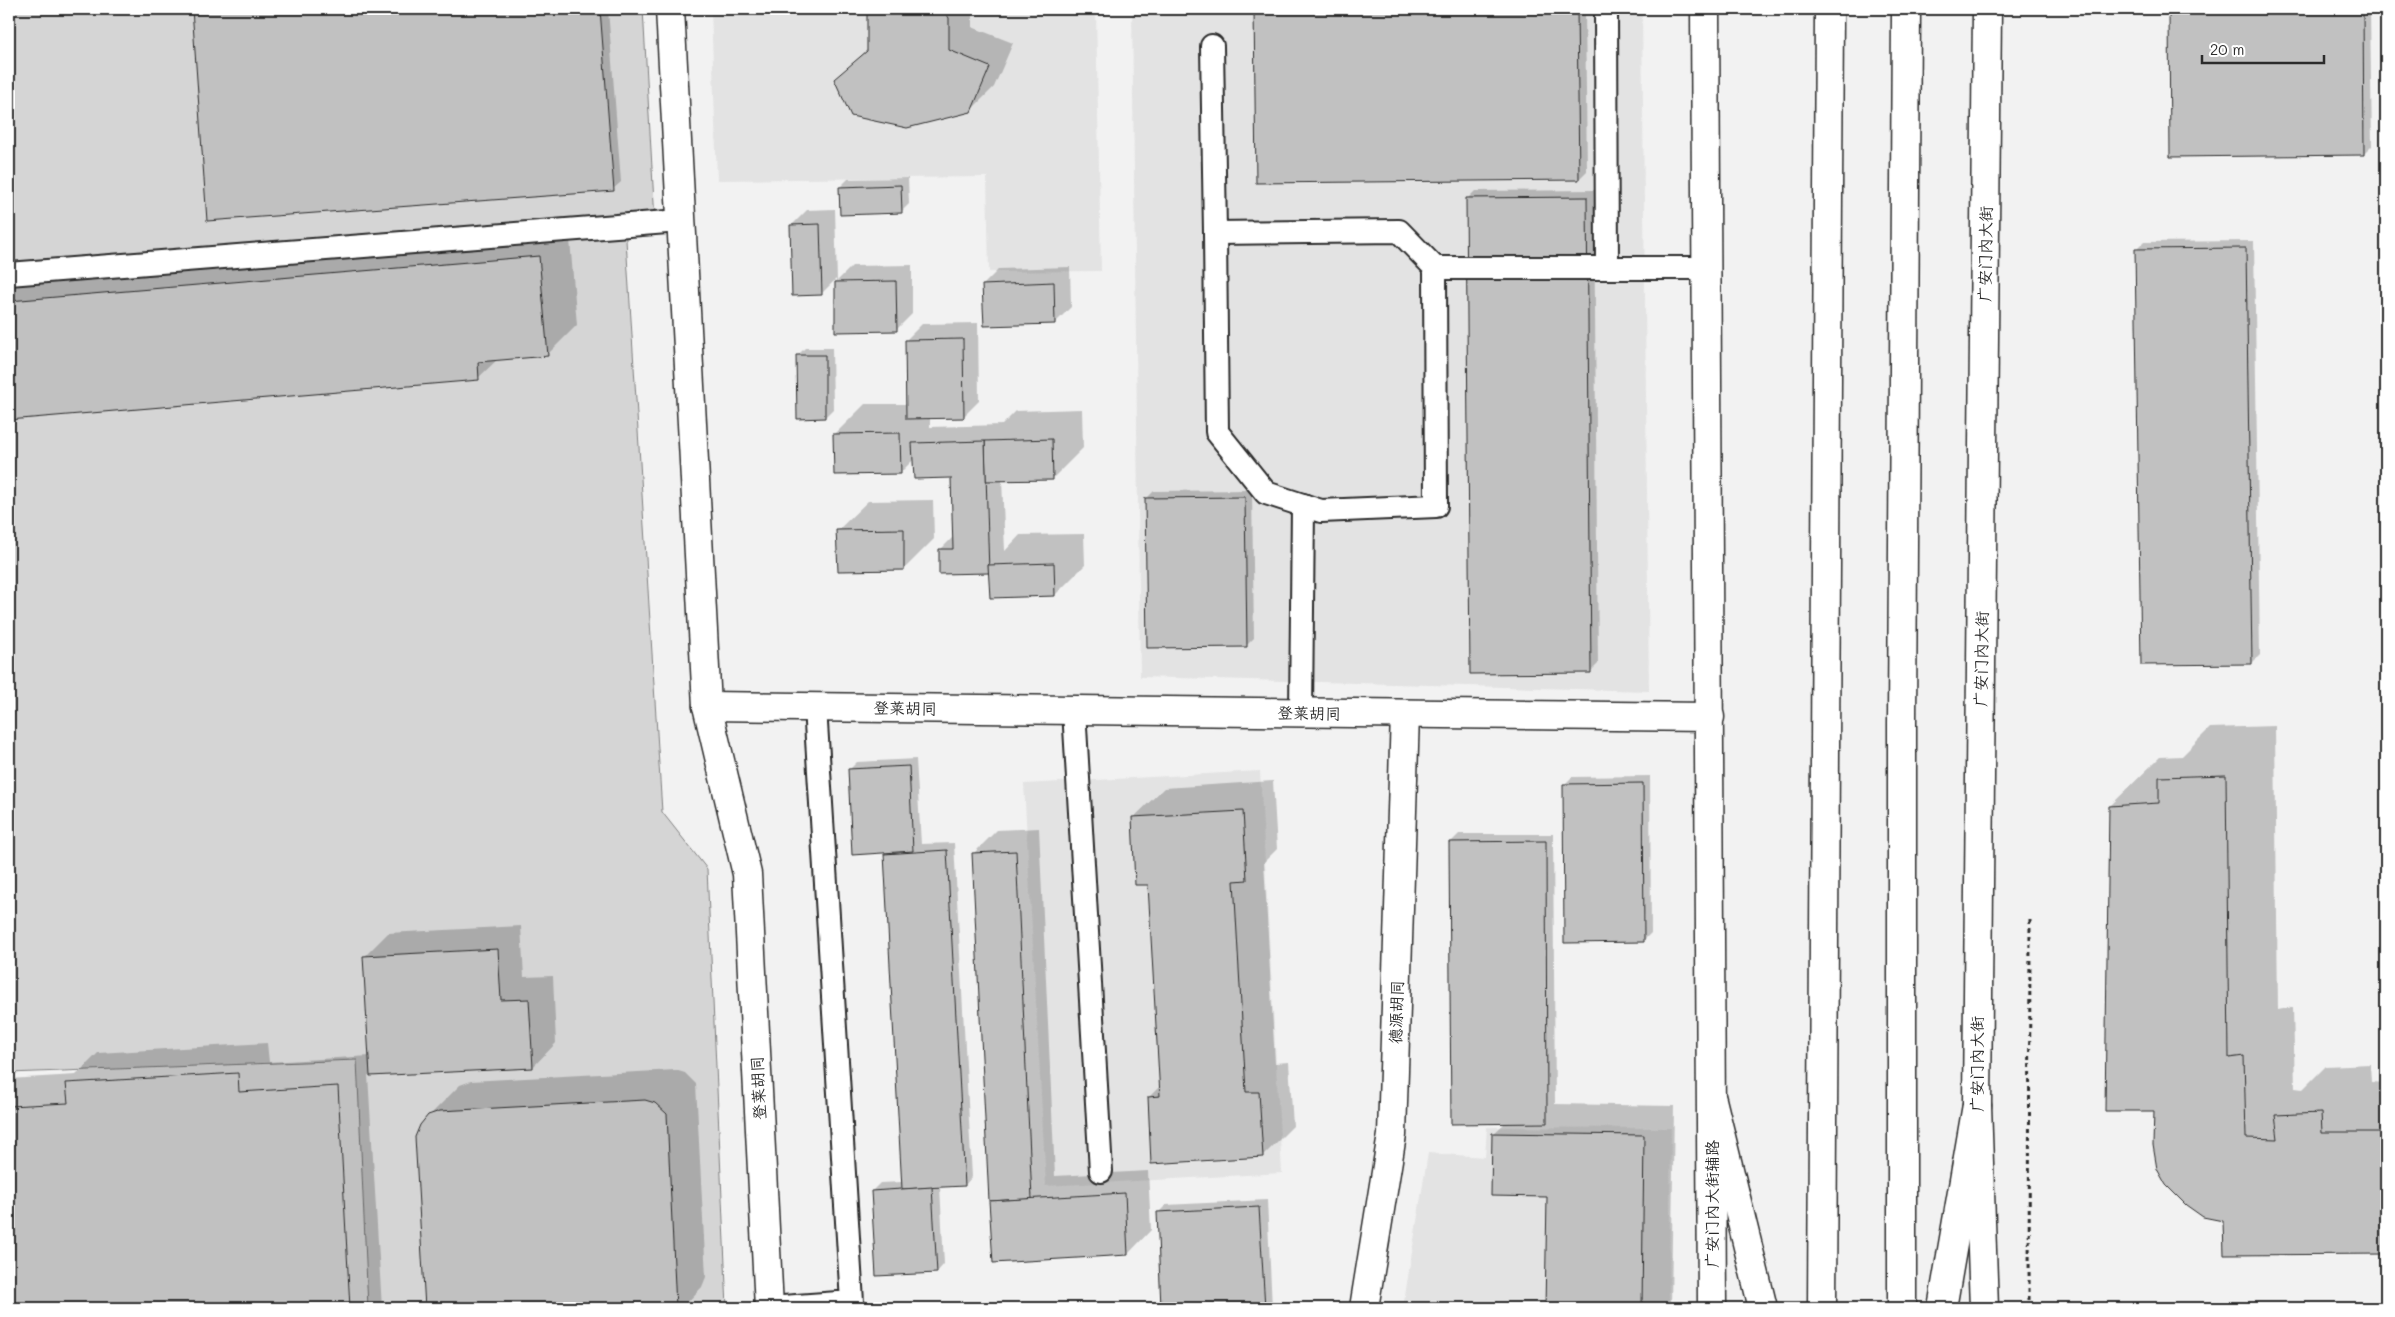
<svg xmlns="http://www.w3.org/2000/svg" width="2395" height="1317" viewBox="0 0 2395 1317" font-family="Mali,'LXGW WenKai TC',sans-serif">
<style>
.built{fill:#e3e3e3}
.green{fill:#d5d5d5;stroke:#808080}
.shadow{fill:#0003}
.building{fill:#c1c1c1;stroke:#2b2b2b}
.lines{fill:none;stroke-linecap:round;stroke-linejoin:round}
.lane-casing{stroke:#2b2b2b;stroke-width:26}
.street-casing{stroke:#2b2b2b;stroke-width:31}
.secondary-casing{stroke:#2b2b2b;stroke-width:31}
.primary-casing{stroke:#2b2b2b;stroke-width:31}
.path{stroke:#2b2b2b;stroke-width:3;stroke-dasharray:4 4;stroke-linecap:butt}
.lane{stroke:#fff;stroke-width:22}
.street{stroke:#fff;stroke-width:28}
.secondary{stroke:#fff;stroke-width:28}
.primary{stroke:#fff;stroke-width:28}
.labels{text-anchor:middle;stroke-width:4.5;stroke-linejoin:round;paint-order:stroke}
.street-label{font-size:16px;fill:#2b2b2b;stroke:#fff}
</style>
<rect width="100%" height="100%" fill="#f2f2f2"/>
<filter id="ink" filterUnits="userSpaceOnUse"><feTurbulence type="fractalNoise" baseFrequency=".02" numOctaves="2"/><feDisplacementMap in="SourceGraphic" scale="10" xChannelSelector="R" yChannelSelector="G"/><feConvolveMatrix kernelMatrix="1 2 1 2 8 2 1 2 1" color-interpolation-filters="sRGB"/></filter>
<g filter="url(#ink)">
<g class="built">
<polygon points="711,9 1096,9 1101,271 989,272 987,177 717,180"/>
<polygon points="1132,9 1642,9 1649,691 1140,677"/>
<polygon points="1260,771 1282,1173 1046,1186 1024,784"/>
<polygon points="1487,1127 1671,1128 1669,1308 1403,1308 1428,1153 1485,1157"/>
</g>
<polygon class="green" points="9,9 643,9 655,221 625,224 662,812 707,869 727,1308 368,1308 357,1060 9,1073"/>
<g class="shadow">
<polygon points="193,9 608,9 621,182 613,189 208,219"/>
<polygon points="865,9 972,9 972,27 1013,43 994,87 970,111 836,80 868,49 868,10"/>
<polygon points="1255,9 1585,9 1587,171 1579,179 1257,182"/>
<polygon points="2170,9 2370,9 2372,146 2364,154 2172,156"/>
<polygon points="908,178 909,204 901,212 840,187 848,179"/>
<polygon points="1594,190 1598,664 1590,672 1467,199 1475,191"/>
<polygon points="835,209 837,281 852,266 912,265 912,314 896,330 837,331 836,279 821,294 791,226 807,210"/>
<polygon points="569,227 577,325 547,355 498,359 478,378 9,418 9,274"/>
<polygon points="2254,241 2260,655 2252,663 2136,250 2144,242"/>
<polygon points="1070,267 1071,307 1055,323 983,285 999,269"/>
<polygon points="978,323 979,401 963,417 930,417 930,427 1002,425 1016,411 1082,409 1083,448 1053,478 1002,479 1005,551 1020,535 1084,534 1085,565 1055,595 990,572 940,550 954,536 953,477 914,459 900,473 834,435 865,404 907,404 906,340 922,324"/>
<polygon points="805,348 832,348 833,409 825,417 797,356"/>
<polygon points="1252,490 1254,638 1246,646 1146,499 1154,491"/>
<polygon points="933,500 934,539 904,569 837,531 868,501"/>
<polygon points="2275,726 2278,1010 2293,1007 2295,1088 2303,1089 2326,1066 2370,1064 2371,1082 2386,1083 2386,1253 2226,1254 2224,1220 2155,1110 2110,806 2160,757 2182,756 2210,728"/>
<polygon points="916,759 921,844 954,843 972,1177 965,1185 940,1186 944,1264 937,1272 872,1191 880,1183 903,1182 885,852 849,770 857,762"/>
<polygon points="1650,776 1651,933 1643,941 1564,785 1572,777"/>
<polygon points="1273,781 1277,849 1264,862 1275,1063 1289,1062 1293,1126 1263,1156 1149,1097 1160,1086 1149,883 1133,818 1164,788"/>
<polygon points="1039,828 1055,1176 1148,1171 1151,1230 1128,1254 994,1261 974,853 997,830"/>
<polygon points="1459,834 1553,834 1555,1104 1674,1106 1671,1308 1546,1308 1548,1195 1493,1134 1505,1123 1451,842"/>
<polygon points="521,926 524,977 553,976 556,1043 533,1067 368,1075 382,1308 9,1308 9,1079 76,1075 98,1053 267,1043 269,1062 370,1056 365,956 388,933"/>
<polygon points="675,1070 685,1073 696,1084 706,1277 702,1287 682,1308 426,1308 416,1137 429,1116 460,1085 471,1081"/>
<polygon points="1267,1200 1272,1308 1163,1308 1158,1213 1166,1205"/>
</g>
<g class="building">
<polygon points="192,9 600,9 614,191 207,221"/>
<polygon points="862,9 943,9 949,18 949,50 990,67 971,112 907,128 851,116 834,79 867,51 867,11"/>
<polygon points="1254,9 1577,9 1579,180 1256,183"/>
<polygon points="2169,9 2363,9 2364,155 2170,157"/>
<polygon points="901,185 902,213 840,215 839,187"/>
<polygon points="1587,197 1591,673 1470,674 1466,198"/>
<polygon points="820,224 822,295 792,296 790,225"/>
<polygon points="2246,248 2252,664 2141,665 2135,249"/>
<polygon points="539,256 548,356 478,362 479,380 9,420 9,301"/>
<polygon points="896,281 897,331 835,332 835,282"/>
<polygon points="1054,282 1055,324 984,326 982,285"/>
<polygon points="963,339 964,418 906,419 905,340"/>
<polygon points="796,355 825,355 825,418 797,419"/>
<polygon points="900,433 901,474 834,475 833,434"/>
<polygon points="1052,439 1053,480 986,481 985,441"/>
<polygon points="985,441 989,573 939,574 939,549 953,549 951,478 914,479 912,443"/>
<polygon points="1245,497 1247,647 1147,648 1145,498"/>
<polygon points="904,529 904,570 838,571 836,530"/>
<polygon points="1054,563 1055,596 990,598 988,565"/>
<polygon points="909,766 913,851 852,855 848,769"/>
<polygon points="2226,775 2229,1058 2244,1056 2246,1138 2278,1139 2275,1115 2321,1113 2322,1132 2386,1132 2386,1254 2224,1255 2223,1221 2203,1217 2186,1205 2166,1185 2157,1169 2153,1145 2154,1111 2105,1111 2109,806 2159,803 2159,777"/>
<polygon points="1643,783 1644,942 1564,943 1563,784"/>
<polygon points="1243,811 1247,880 1234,881 1246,1092 1259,1092 1263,1157 1151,1164 1148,1097 1160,1096 1148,885 1135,885 1132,817"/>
<polygon points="1546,841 1547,1123 1451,1124 1449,842"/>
<polygon points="947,850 965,1186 902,1189 884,854"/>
<polygon points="1016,851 1032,1199 989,1201 972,853"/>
<polygon points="498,949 501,1000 529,999 533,1068 370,1076 363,956"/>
<polygon points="238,1073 239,1092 338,1086 350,1308 9,1308 9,1106 68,1103 66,1083"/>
<polygon points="645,1100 655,1103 667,1114 676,1308 425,1308 415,1137 420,1125 428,1115 440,1111"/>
<polygon points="1492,1133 1644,1135 1642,1308 1545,1308 1547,1197 1491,1196"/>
<polygon points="932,1187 937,1273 876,1276 871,1191"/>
<polygon points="1125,1193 1128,1255 993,1263 989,1201"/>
<polygon points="1259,1207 1265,1308 1161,1308 1157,1212"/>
</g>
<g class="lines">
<g class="lane-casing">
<g id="lane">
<polyline points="1606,9 1607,268"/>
<polyline points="1212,46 1215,233 1399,231 1435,268 1707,268"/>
<polyline points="1215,233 1217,432 1266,493 1321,511 1436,506 1435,268"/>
<polyline points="9,274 680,221"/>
<polyline points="1074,710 1101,1171"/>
<polyline points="1301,713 1303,505"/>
<polyline points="769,1308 852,1302 815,707"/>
</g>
</g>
<g class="street-casing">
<g id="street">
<polyline points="670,9 707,706 747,874 769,1308"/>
<polyline points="707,706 1710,717"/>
<polyline points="1364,1308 1392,1135 1405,714"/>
</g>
</g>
<g class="secondary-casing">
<g id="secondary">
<polyline points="1705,9 1712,1308"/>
<polyline points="1984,1308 1977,1105 1987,9"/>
</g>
</g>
<g class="primary-casing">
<g id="primary">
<polyline points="1712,1100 1763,1308"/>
<polyline points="1822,1308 1829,9"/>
<polyline points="1902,1308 1902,725 1906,9"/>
<polyline points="1942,1308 1977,1105"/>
</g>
</g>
<polyline class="path" points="2029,1308 2030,918"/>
<use href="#lane" class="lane"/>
<use href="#street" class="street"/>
<use href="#secondary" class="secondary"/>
<use href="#primary" class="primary"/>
</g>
</g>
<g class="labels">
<g class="street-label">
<text transform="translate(1985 254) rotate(-89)" y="6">广安门内大街</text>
<text transform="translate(1981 659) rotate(-89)" y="6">广安门内大街</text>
<text transform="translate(905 708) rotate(1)" y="6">登莱胡同</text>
<text transform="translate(1309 713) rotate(1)" y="6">登莱胡同</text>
<text transform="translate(1396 1012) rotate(-88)" y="6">德源胡同</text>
<text transform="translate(1977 1064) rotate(-90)" y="6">广安门内大街</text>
<text transform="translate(758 1088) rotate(-93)" y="6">登莱胡同</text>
<text transform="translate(1712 1204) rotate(-90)" y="6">广安门内大街辅路</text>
</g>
</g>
<rect width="2395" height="1317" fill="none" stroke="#fff" stroke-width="30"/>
<rect x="15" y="15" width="2365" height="1287" fill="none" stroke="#2b2b2b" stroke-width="2" filter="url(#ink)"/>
<path d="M2202 55v8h122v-8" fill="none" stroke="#2b2b2b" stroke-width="2.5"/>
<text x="2210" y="55" font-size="15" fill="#2b2b2b" stroke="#ffffff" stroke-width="4" paint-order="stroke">20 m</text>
</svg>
